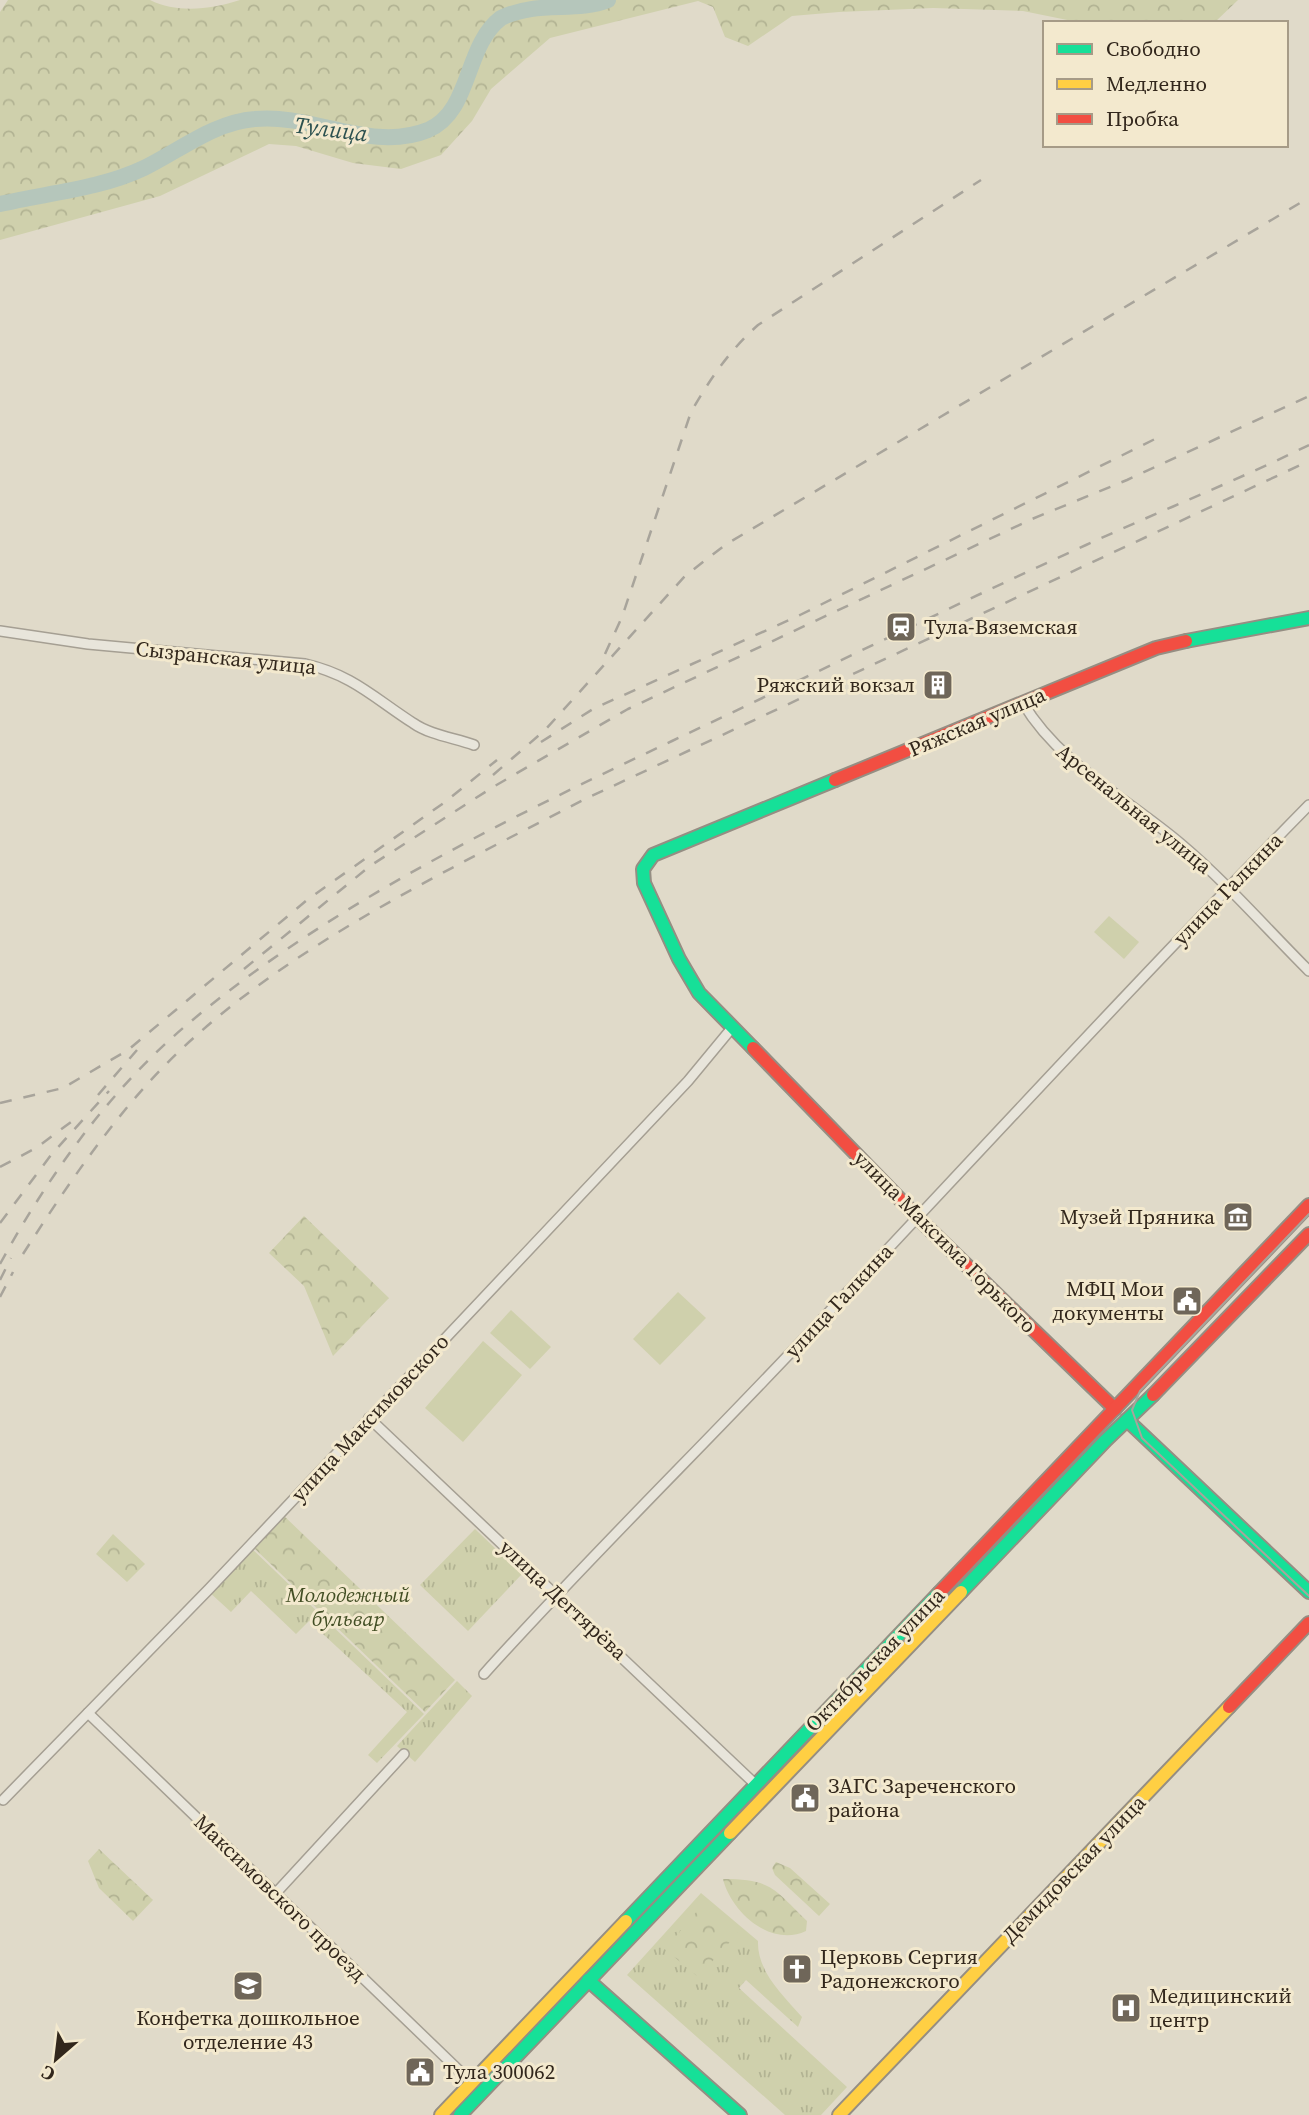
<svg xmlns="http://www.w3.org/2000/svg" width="1309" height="2115" viewBox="0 0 1309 2115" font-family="'Source Serif 4',serif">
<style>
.grass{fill:url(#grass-tufts)}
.forest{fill:url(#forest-crowns)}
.pitch{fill:#cfd0ac}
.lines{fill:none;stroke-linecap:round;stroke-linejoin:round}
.river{stroke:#b5c6bb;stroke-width:16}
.street-casing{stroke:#a59f93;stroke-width:12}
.fast-casing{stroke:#958e83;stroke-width:16}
.slow-casing{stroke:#958e83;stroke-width:16}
.jam-casing{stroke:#958e83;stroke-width:16}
.street{stroke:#e8e5db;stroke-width:9}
.fast{stroke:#16e098;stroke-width:12}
.slow{stroke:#ffcf43;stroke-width:12}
.jam{stroke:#f24e42;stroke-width:12}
.tram{stroke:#a8a49b;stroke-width:2}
.rail{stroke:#a8a49b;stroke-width:2.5;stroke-dasharray:12 12;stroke-linecap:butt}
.labels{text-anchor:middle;stroke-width:6;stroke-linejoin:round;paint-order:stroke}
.poi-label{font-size:21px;fill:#32271c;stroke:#f3e9ce;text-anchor:start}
.street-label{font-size:21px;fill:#32271c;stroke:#f3e9ce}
.park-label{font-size:21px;font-style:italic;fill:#424e24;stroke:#f3e9ce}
.water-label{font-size:23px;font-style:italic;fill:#2c5150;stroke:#f3e9ce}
</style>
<defs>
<pattern id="grass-tufts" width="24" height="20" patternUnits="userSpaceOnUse" patternTransform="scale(1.75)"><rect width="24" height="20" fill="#cfd0ac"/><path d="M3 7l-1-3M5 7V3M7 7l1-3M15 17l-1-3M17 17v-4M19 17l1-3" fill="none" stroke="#b2b393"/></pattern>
<pattern id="forest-crowns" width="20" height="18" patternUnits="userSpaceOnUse" patternTransform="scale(1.75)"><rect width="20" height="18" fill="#cfd0ac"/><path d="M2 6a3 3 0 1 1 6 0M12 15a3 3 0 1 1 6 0" fill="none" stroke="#b2b393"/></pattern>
</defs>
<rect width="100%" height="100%" fill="#e0dac9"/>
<g class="grass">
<polygon points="475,1529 522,1574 468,1631 420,1585"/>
<polygon points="250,1547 424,1714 377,1763 368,1755 407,1712 309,1621 296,1634 251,1591 231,1612 208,1591"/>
<polygon points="457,1681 472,1696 415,1762 397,1746"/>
<path d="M701,1893L758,1941C757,1972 783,1995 802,2017L798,2027L746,1980L739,1988L847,2087L821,2115H785L627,1975Z"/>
</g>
<g class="forest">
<path d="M8,0H150C178,14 212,9 240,0H1238L1214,23H1082L1023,11L933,8L839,12L792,16L748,46L725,37L713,7L698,1L550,38L491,89L472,121L441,155L401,169L353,163L296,146L269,144L160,196L0,240V12Z"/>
<polygon points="304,1216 389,1298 333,1356 304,1286 269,1253"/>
<polygon points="282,1514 455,1680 425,1712 252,1546"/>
<polygon points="113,1534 145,1564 127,1582 96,1554"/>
<polygon points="99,1849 153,1900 133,1921 99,1888 88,1861"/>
<polygon points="776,1862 790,1868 830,1904 819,1916 775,1875 772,1868"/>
<path d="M723,1879C772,1879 774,1889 807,1921L806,1931C771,1948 731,1912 723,1879Z"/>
<polygon points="703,1904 738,1933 698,1977 665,1949"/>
</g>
<g class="pitch">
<polygon points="1109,916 1139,942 1124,959 1094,932"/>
<polygon points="678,1292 706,1318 660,1365 633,1339"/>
<polygon points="511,1310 551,1347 530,1369 490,1333"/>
<polygon points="483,1341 522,1375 463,1442 425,1408"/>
</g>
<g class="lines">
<path class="river" d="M0,204C47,193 100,189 144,168C179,151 214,122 255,119C312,113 371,153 428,130C472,111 464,46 501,18C538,0 575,13 608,0"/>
<g class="street-casing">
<g id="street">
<path d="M0,631L88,644L305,664C353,675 374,698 413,723C430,735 455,738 474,745"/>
<path d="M1023,703C1059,764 1127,798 1181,844C1227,883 1266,928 1309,971"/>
<polyline points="369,1418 755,1784"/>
<path d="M484,1674C599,1546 724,1426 841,1299C996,1134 1150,967 1309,805"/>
<polyline points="88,1713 472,2083"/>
<polyline points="3,1800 209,1589 688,1081 731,1029"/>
<polyline points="275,1894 404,1754"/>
</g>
</g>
<g class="fast-casing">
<g id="fast">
<polyline points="1186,641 1309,618"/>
<polyline points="753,1048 699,993 679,959 644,883 643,869 653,855 835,780"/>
<polyline points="1127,1420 1309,1592"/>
<polyline points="961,1592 1106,1440 1153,1395"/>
<polyline points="626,1921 939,1593"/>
<polyline points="588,1980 740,2115"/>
<polyline points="460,2115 730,1833"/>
</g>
</g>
<g class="slow-casing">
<g id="slow">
<polyline points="730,1833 961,1592"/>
<polyline points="441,2115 626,1921"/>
<polyline points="839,2115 1229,1707"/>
</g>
</g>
<g class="jam-casing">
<g id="jam">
<polyline points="835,780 1156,648 1186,641"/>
<polyline points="753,1048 924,1224 1115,1409"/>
<polyline points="1153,1395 1309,1234"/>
<polyline points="939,1593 1309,1205"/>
<polyline points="1229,1707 1309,1623"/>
</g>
</g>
<use href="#street" class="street"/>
<use href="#fast" class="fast"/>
<use href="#slow" class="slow"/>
<use href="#jam" class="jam"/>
<polyline class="tram" points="1309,1214 1140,1391 1132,1410 1142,1438 1309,1596"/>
<g class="rail">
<path d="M605,654L622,617L691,412C710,379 729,351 758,325L981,180"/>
<polyline points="541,742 593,709 800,615 1159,437"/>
<polyline points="493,775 545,730 685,576 725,545 1300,203"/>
<polyline points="244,969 370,866 493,787 628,709 1032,519 1127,480 1309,396"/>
<polyline points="98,1095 137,1050"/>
<polyline points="0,1103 63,1088 128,1050 307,900 445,802 497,760"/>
<polyline points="0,1167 36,1148 71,1122"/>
<polyline points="0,1223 51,1155 109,1091"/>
<path d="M23,1254C73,1176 128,1095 198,1034C307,937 454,867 583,800L1309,461"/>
<path d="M0,1264C48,1176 111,1088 189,1023C329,905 507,819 672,741C810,676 947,608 1086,545C1160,511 1236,481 1309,445"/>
<polyline points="0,1280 11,1258"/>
<polyline points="0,1297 13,1272"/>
</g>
</g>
<defs>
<g id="station-square" transform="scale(1.575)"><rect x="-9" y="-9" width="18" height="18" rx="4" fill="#6f6659" stroke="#f3e9ce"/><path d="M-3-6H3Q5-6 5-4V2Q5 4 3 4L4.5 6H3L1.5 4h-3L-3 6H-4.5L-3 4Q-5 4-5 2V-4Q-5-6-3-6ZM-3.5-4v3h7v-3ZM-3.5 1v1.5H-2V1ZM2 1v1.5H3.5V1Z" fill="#fff"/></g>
<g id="building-square" transform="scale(1.575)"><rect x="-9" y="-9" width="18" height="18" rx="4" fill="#6f6659" stroke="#f3e9ce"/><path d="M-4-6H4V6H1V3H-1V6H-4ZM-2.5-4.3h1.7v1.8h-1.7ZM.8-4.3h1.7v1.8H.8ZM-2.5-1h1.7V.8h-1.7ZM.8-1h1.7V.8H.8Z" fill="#fff"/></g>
<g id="museum-square" transform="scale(1.575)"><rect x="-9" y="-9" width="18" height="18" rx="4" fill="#6f6659" stroke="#f3e9ce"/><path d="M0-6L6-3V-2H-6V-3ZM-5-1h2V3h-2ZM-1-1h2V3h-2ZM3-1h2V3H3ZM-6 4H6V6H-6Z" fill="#fff"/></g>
<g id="civic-square" transform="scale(1.575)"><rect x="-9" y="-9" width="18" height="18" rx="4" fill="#6f6659" stroke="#f3e9ce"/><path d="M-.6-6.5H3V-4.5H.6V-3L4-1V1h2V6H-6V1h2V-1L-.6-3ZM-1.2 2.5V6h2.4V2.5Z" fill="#fff"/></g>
<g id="church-square" transform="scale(1.575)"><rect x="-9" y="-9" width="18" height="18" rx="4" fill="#6f6659" stroke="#f3e9ce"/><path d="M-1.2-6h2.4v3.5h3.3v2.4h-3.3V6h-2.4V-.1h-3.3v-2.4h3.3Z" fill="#fff"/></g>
<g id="school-square" transform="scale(1.575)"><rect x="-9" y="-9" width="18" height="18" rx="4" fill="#6f6659" stroke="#f3e9ce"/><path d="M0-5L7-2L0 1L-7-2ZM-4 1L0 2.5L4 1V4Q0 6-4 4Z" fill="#fff"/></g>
<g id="hospital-square" transform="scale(1.575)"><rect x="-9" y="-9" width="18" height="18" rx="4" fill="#6f6659" stroke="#f3e9ce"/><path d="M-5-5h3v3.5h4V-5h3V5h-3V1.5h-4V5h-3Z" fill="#fff"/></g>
</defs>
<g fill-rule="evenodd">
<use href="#station-square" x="901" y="627"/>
<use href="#building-square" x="938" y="685"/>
<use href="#museum-square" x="1238" y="1217"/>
<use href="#civic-square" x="1187" y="1301"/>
<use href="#civic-square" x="805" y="1798"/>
<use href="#church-square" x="797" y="1969"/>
<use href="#school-square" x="248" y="1986"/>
<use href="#hospital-square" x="1126" y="2008"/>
<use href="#civic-square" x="420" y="2072"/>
</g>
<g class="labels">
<g class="poi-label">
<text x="924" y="634">Тула-Вяземская</text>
<text x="915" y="692" text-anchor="end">Ряжский вокзал</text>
<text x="1215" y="1224" text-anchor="end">Музей Пряника</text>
<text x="1164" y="1296" text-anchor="end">МФЦ Мои<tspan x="1164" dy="24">документы</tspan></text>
<text x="828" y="1793">ЗАГС Зареченского<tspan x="828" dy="24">района</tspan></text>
<text x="820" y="1964">Церковь Сергия<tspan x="820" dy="24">Радонежского</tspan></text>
<text x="1149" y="2003">Медицинский<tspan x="1149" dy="24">центр</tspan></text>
<text x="248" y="2025" text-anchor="middle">Конфетка дошкольное<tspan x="248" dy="24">отделение 43</tspan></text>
<text x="443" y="2079">Тула 300062</text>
</g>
<g class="street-label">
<text transform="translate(226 658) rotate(6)" y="7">Сызранская улица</text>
<text transform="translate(977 722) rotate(-23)" y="7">Ряжская улица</text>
<text transform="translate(1134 809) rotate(39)" y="7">Арсенальная улица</text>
<text transform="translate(1228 889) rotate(-46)" y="7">улица Галкина</text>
<text transform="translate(945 1242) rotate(45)" y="7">улица Максима Горького</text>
<text transform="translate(839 1301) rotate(-47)" y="7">улица Галкина</text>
<text transform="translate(370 1418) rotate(-47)" y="7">улица Максимовского</text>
<text transform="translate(563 1600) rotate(43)" y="7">улица Дегтярёва</text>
<text transform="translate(875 1660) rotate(-46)" y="7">Октябрьская улица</text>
<text transform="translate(1074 1869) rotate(-46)" y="7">Демидовская улица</text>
<text transform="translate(280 1898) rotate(44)" y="7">Максимовского проезд</text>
</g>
<g class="park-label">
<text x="348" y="1602">Молодежный<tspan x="348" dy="24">бульвар</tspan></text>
</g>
<g class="water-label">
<text transform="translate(331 129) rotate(7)" y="8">Тулица</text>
</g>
</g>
<rect x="1043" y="21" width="245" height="126" fill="#f3e9ce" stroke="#a69b87" stroke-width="2"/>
<rect x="1057" y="44" width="35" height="10" fill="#16e098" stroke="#a69b87" stroke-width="2"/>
<text x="1106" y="56" font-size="21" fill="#32271c">Свободно</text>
<rect x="1057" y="79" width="35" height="10" fill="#ffcf43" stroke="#a69b87" stroke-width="2"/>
<text x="1106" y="91" font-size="21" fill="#32271c">Медленно</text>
<rect x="1057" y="114" width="35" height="10" fill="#f24e42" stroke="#a69b87" stroke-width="2"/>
<text x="1106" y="126" font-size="21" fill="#32271c">Пробка</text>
<g transform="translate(56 2059) rotate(208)" stroke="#f3e9ce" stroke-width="5" paint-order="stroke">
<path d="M0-5L12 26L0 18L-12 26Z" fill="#32271c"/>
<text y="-10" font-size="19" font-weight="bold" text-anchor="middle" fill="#32271c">С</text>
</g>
</svg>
